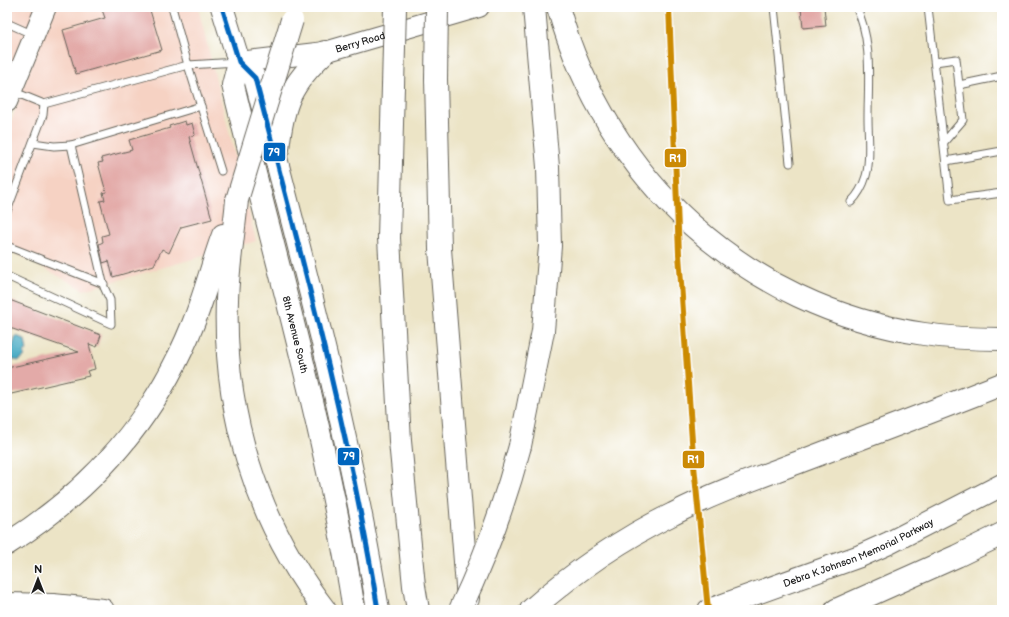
<svg xmlns="http://www.w3.org/2000/svg" width="1009" height="617" viewBox="0 0 1009 617" font-family="'Balsamiq Sans',sans-serif">
<style>
.built{fill:#f6d2c3}
.water{fill:#41a7c1;stroke:#2e626e}
.building{fill:#e3aaa8}
.lines{fill:none;stroke-linecap:round;stroke-linejoin:round}
.lane-casing{stroke:#656258;stroke-width:9}
.secondary-casing{stroke:#656258;stroke-width:22}
.primary-casing{stroke:#656258;stroke-width:24}
.highway-casing{stroke:#656258;stroke-width:24}
.lane{stroke:#fff;stroke-width:7}
.secondary{stroke:#fff;stroke-width:20}
.primary{stroke:#fff;stroke-width:22}
.highway{stroke:#fff;stroke-width:22}
.highway-bridge-casing{stroke:#656258;stroke-width:24;stroke-linecap:butt}
.highway-bridge{stroke:#fff;stroke-width:22}
.bus-1-casing{stroke:#fff;stroke-width:8}
.bus-1{stroke:#0065bd;stroke-width:5}
.rail-1-casing{stroke:#fff;stroke-width:9}
.rail-1{stroke:#cb8a06;stroke-width:6}
.labels{text-anchor:middle;stroke-width:3;stroke-linejoin:round;paint-order:stroke}
.street-label{font-size:10px;fill:#1c1c1c;stroke:#fff}
.line-badge{stroke:#fff;stroke-width:1.5}
.badge-label{font-size:11px;text-anchor:middle;font-weight:bold;fill:#fff}
</style>
<rect width="100%" height="100%" fill="#fff"/>
<filter id="ink" filterUnits="userSpaceOnUse"><feTurbulence type="fractalNoise" baseFrequency=".025" numOctaves="2"/><feDisplacementMap in="SourceGraphic" scale="8" xChannelSelector="R" yChannelSelector="G"/><feConvolveMatrix kernelMatrix="1 2 1 2 8 2 1 2 1" color-interpolation-filters="sRGB"/></filter>
<filter id="wash" filterUnits="userSpaceOnUse"><feTurbulence type="fractalNoise" baseFrequency=".012" numOctaves="4" result="noise"/><feDisplacementMap in="SourceGraphic" scale="16" xChannelSelector="R" yChannelSelector="G"/><feGaussianBlur stdDeviation="0.9" result="paint"/><feColorMatrix in="noise" values="0 0 0 0 0 0 0 0 0 0 0 0 0 0 0 0 0 1.4 0 .05"/><feComposite in="paint" operator="in"/></filter>
<g filter="url(#wash)">
<rect width="100%" height="100%" fill="#ece4c6"/>
<g class="built">
<polygon points="7,7 46,7 7,106"/>
<polygon points="54,7 198,7 256,241 84,290 7,248 7,134 35,51"/>
</g>
<polygon class="water" points="16,336 25,339 27,351 25,351 24,357 18,361 13,359 10,354"/>
<g id="blocks">
<g class="building">
<polygon points="101,7 149,7 162,50 76,74 63,30 105,18"/>
<polygon points="824,7 826,26 803,28 801,8"/>
<polygon points="185,121 186,125 192,123 195,135 189,137 212,219 181,227 169,253 162,249 154,265 113,277 109,261 103,263 99,244 103,242 102,236 109,234 100,201 105,200 103,193 106,192 98,163 103,162 101,158 132,150 129,140 170,128 169,126"/>
<polygon points="7,299 101,335 97,347 89,344 95,369 87,371 89,376 7,395 7,368 79,352 7,327"/>
</g>
</g>
</g>
<g filter="url(#ink)">
<use href="#blocks" fill-opacity="0" stroke="#656258" stroke-width="1"/>
<g class="lines">
<g class="lane-casing">
<g id="lane">
<polyline points="172,7 188,65 237,62"/>
<polyline points="774,7 790,163"/>
<polyline points="928,7 950,200 1002,193"/>
<polyline points="7,23 34,35"/>
<polyline points="935,62 956,59 963,120 944,142"/>
<polyline points="959,85 1002,76"/>
<polyline points="12,91 44,104 188,65 221,171"/>
<polyline points="33,143 54,146 71,145"/>
<polyline points="946,161 1002,151"/>
<path d="M851,202C858,195 863,186 866,176C871,158 868,137 868,118C868,83 873,40 856,7"/>
<polyline points="7,211 43,115 44,104"/>
<polyline points="7,246 104,284"/>
<polyline points="7,276 111,324 110,300 104,287 71,145 201,106"/>
</g>
</g>
<g class="secondary-casing">
<g id="secondary">
<path id="s1" d="M239,62L325,52L479,7"/>
<polyline points="7,102 46,7"/>
</g>
</g>
<g class="primary-casing">
<g id="primary">
<path d="M222,7L239,62L255,78C301,254 349,430 378,610"/>
<path id="s2" d="M239,62L233,85C275,259 326,432 354,610"/>
<path d="M278,149C283,102 291,84 325,52"/>
</g>
</g>
<g class="highway-casing">
<g id="highway">
<path d="M558,7C607,180 745,307 924,334C950,338 976,339 1002,339"/>
<polyline points="436,79 440,249 468,599"/>
<polyline points="393,86 389,238 400,441 414,586 418,610"/>
<path d="M237,200C234,233 228,266 227,300C223,411 256,521 325,610"/>
<polyline points="520,446 543,331 550,246 548,167 534,7"/>
<path d="M7,544C93,490 155,419 193,324C205,295 212,264 223,235"/>
<polyline points="7,604 53,605 103,610"/>
<path d="M531,610C574,572 621,539 673,514C716,492 762,476 807,459C872,434 937,410 1002,384"/>
<path id="s3" d="M709,610L860,556L889,543L1002,485"/>
<polyline points="836,610 957,556 1002,534"/>
</g>
</g>
<use href="#lane" class="lane"/>
<use href="#secondary" class="secondary"/>
<use href="#primary" class="primary"/>
<use href="#highway" class="highway"/>
<g class="highway-bridge-casing">
<g id="highway-bridge">
<polyline points="436,79 437,7"/>
<polyline points="393,86 395,7"/>
<polyline points="237,200 292,20"/>
<path d="M460,610C485,557 505,503 520,446"/>
</g>
</g>
<use href="#highway-bridge" class="highway-bridge"/>
<g class="bus-1-casing">
<path id="bus-1" d="M222,7L239,62L255,78C301,254 349,430 378,610"/>
</g>
<use href="#bus-1" class="bus-1"/>
<g class="rail-1-casing">
<polyline id="rail-1" points="669,7 679,254 693,455 708,610"/>
</g>
<use href="#rail-1" class="rail-1"/>
</g>
</g>
<g class="labels">
<g class="street-label">
<text dy="4" stroke="none"><textPath href="#s1" startOffset="123">Berry Road</textPath></text>
<text dy="4" stroke="none"><textPath href="#s2" startOffset="281">8th Avenue South</textPath></text>
<text dy="4" stroke="none"><textPath href="#s3" startOffset="160">Debra K Johnson Memorial Parkway</textPath></text>
</g>
</g>
<g class="line-badge">
<rect x="263" y="142" width="23" height="20" rx="4" fill="#0065bd"/>
<rect x="664" y="148" width="23" height="20" rx="4" fill="#cb8a06"/>
<rect x="337" y="447" width="23" height="19" rx="4" fill="#0065bd"/>
<rect x="682" y="450" width="23" height="19" rx="4" fill="#cb8a06"/>
</g>
<g class="badge-label">
<text x="274" y="156">79</text>
<text x="675" y="162">R1</text>
<text x="349" y="460">79</text>
<text x="693" y="463">R1</text>
</g>
<rect width="1009" height="617" fill="none" stroke="#fff" stroke-width="24"/>
<g transform="translate(38 579)" stroke="#ffffff" stroke-width="3" paint-order="stroke">
<path d="M0-3L7 15L0 10L-7 15Z" fill="#1c1c1c"/>
<text y="-6" font-size="11" font-weight="bold" text-anchor="middle" fill="#1c1c1c">N</text>
</g>
</svg>
